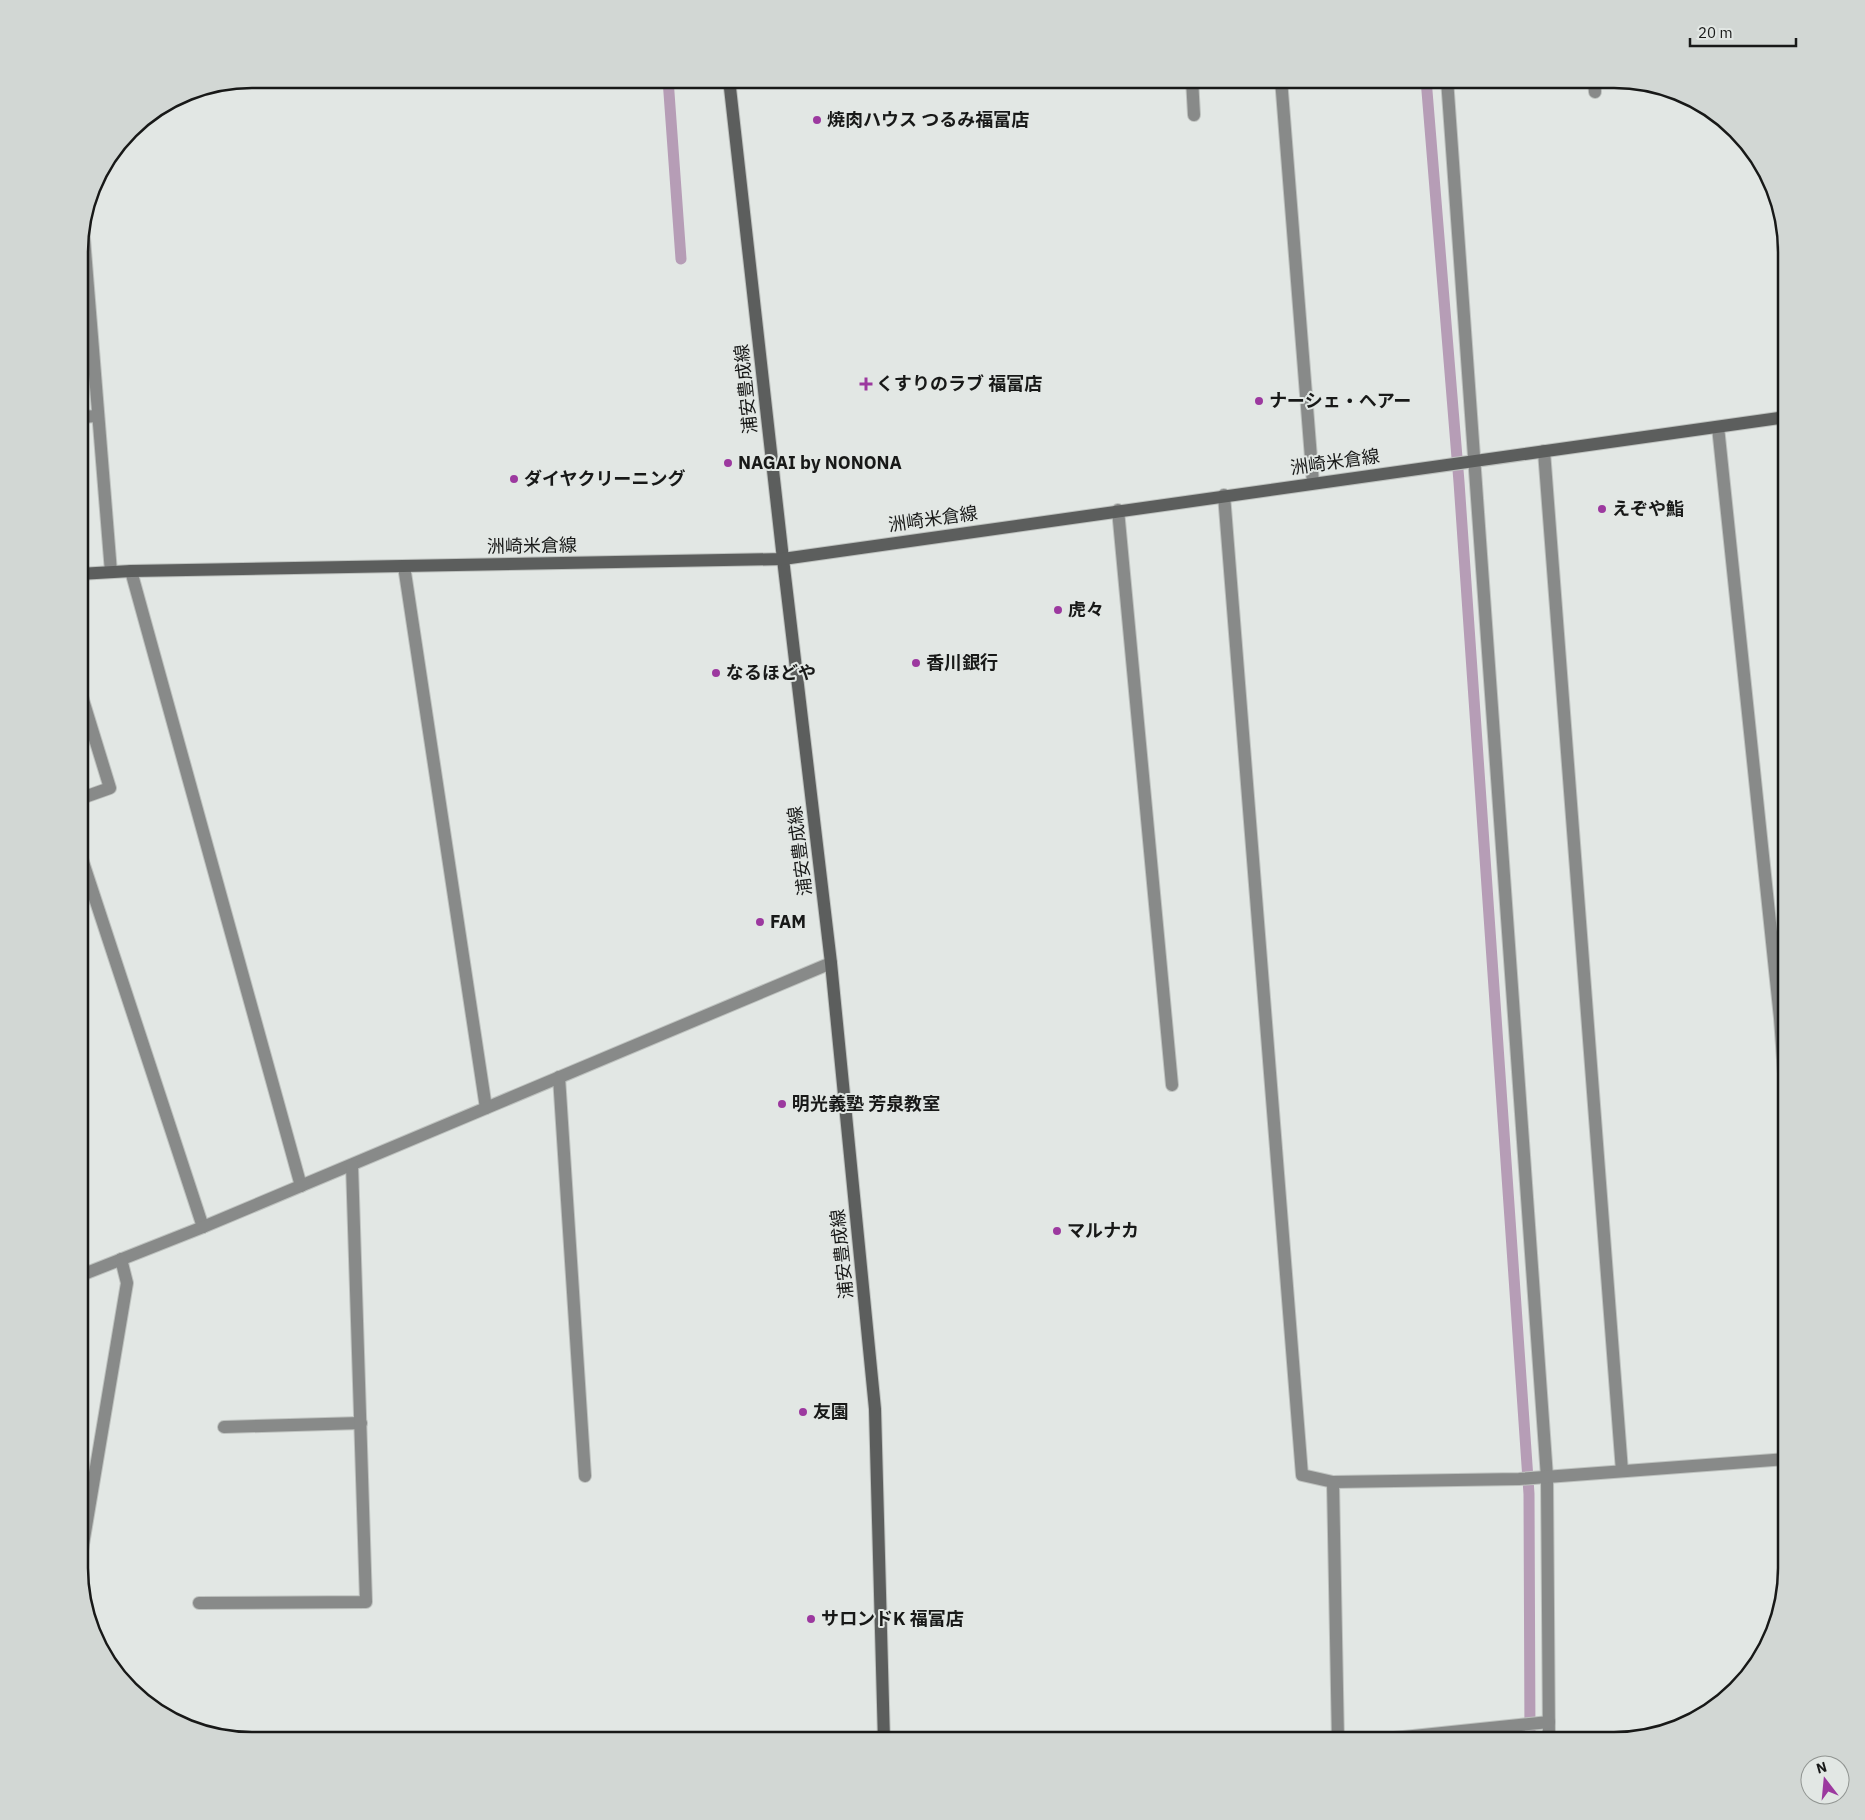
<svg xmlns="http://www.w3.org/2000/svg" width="1865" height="1820" viewBox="0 0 1865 1820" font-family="'IBM Plex Sans','Noto Sans JP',sans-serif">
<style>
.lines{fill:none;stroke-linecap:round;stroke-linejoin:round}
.stream{stroke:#b69db6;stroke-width:11}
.minor-casing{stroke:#bec2bf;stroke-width:14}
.secondary-casing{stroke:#bec2bf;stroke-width:14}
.minor{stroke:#888a89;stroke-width:12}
.secondary{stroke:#5c5e5d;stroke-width:12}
.poi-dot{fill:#9c399f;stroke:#e2e7e4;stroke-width:2}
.labels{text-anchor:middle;stroke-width:4;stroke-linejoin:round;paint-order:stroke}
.poi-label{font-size:18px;font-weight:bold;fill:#181918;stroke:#e2e7e4;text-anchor:start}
.street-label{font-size:18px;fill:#181918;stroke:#e2e7e4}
.rim{fill:none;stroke:#181918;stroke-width:2.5}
</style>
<rect width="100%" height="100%" fill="#e2e7e4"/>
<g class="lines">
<g class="stream">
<polyline points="668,79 681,259"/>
<polyline points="1426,79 1459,482 1529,1494 1530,1741"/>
</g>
<g class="minor-casing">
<g id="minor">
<polyline points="1192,79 1194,115"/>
<polyline points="1281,79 1313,483"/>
<polyline points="1447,79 1547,1477 1549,1741"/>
<polyline points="1594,79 1595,92"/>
<polyline points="83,226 111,572"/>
<polyline points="79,417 98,416"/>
<polyline points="1718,427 1780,1018 1786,1101"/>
<polyline points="1544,451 1622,1471"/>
<polyline points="1224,495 1302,1475 1333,1482 1519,1479 1786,1459"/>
<polyline points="1118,510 1172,1085"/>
<polyline points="404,566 486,1108"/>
<polyline points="131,571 301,1186"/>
<polyline points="79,799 110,788 79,687"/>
<polyline points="79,850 203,1227"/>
<polyline points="559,1077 585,1476"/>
<polyline points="79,1276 203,1227 831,963"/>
<polyline points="224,1427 361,1423"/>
<polyline points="1333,1482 1338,1741"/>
<polyline points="79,1568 127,1283 121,1259"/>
<polyline points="199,1603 366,1602 352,1165"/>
<polyline points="1365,1741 1549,1722"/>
</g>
</g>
<g class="secondary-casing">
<g id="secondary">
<polyline points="729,79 783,559 831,963 875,1409 884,1741"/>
<polyline points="79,574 131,571 783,559 1786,417"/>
</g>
</g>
<use href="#minor" class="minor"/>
<use href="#secondary" class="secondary"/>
</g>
<g class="poi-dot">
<circle cx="817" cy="120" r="5"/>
<path d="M863.5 376.5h5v5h5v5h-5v5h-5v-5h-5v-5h5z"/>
<circle cx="1259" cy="401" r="5"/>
<circle cx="728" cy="463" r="5"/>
<circle cx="514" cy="479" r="5"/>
<circle cx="1602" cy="509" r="5"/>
<circle cx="1058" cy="610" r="5"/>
<circle cx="916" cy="663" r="5"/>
<circle cx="716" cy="673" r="5"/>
<circle cx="760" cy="922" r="5"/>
<circle cx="782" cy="1104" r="5"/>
<circle cx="1057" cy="1231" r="5"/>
<circle cx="803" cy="1412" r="5"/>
<circle cx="811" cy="1619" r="5"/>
</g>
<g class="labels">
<g class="poi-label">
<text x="827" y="126">焼肉ハウス つるみ福富店</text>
<text x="876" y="390">くすりのラブ 福富店</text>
<text x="1269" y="407">ナーシェ・ヘアー</text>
<text x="738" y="469">NAGAI by NONONA</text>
<text x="524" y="485">ダイヤクリーニング</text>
<text x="1612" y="515">えぞや鮨</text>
<text x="1068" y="616">虎々</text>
<text x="926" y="669">香川銀行</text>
<text x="726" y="679">なるほどや</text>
<text x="770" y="928">FAM</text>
<text x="792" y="1110">明光義塾 芳泉教室</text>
<text x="1067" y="1237">マルナカ</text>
<text x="813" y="1418">友園</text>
<text x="821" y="1625">サロンドK 福富店</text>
</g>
<g class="street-label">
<text transform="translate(746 389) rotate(-96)" y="6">浦安豊成線</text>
<text transform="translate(1335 462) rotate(-8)" y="6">洲崎米倉線</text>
<text transform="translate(933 519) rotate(-8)" y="6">洲崎米倉線</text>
<text transform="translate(532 546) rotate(-1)" y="6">洲崎米倉線</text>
<text transform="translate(800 851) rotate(-97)" y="6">浦安豊成線</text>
<text transform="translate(842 1254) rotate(-96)" y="6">浦安豊成線</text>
</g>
</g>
<path d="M0 0H1865V1820H0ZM252 88H1614A164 164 0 0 1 1778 252V1568A164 164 0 0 1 1614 1732H252A164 164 0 0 1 88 1568V252A164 164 0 0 1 252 88Z" fill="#d2d7d4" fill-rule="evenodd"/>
<path class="rim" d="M252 88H1614A164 164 0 0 1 1778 252V1568A164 164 0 0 1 1614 1732H252A164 164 0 0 1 88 1568V252A164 164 0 0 1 252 88Z"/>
<g transform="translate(1825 1780) rotate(344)"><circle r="24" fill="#e2e7e4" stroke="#919592"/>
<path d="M0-4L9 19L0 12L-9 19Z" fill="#9c399f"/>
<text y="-8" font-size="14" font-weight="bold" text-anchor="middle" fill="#181918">N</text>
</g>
<path d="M1690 38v8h106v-8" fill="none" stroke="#181918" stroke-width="2.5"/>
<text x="1698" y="38" font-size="15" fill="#181918" stroke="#e2e7e4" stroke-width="4" paint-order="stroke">20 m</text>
</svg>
